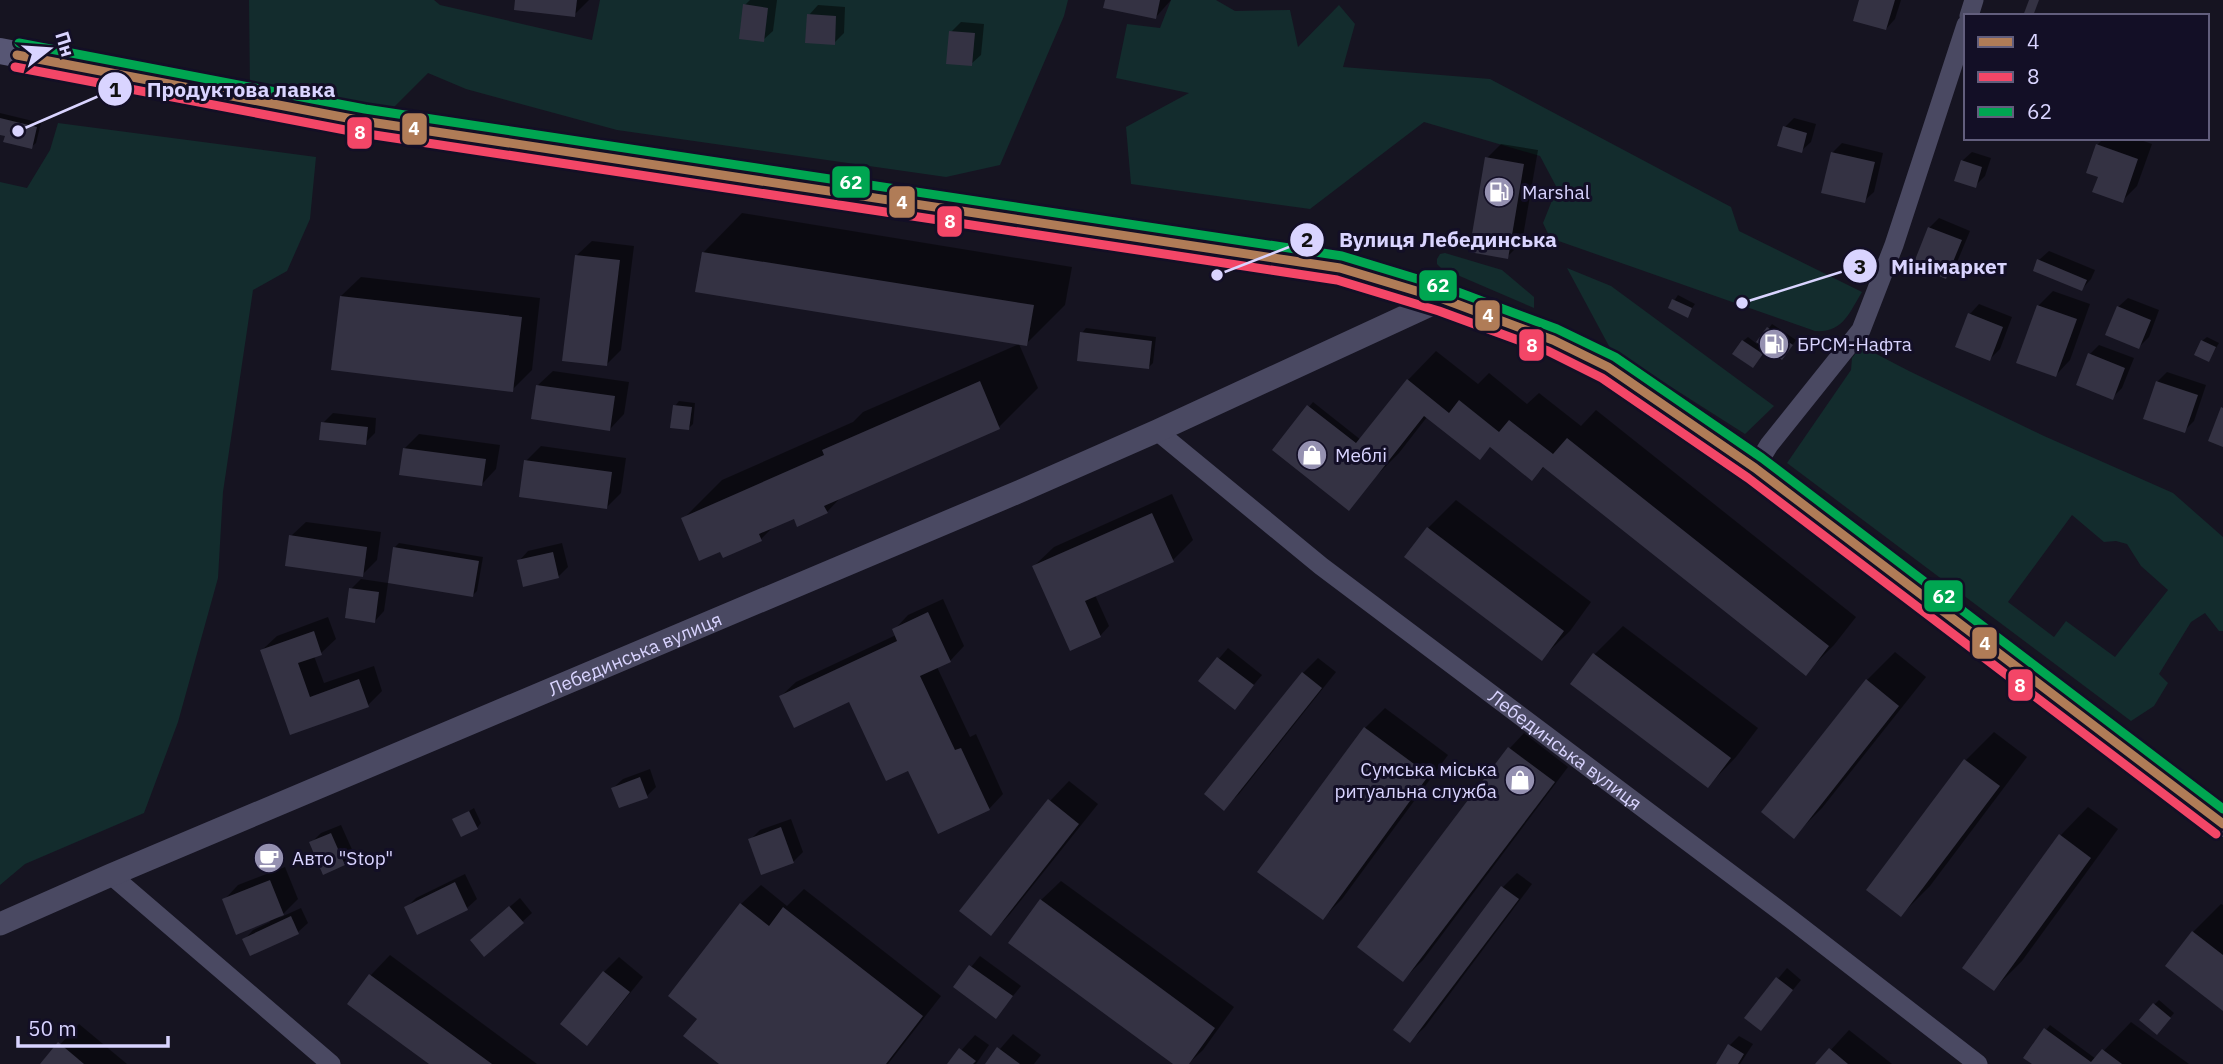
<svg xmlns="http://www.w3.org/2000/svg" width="2223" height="1064" viewBox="0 0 2223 1064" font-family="'IBM Plex Sans',sans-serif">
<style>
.green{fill:#132c2d;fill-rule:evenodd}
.shadow{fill:#0007}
.building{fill:#343243}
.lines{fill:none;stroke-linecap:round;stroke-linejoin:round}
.minor{stroke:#4a4962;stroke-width:19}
.tertiary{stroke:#4a4962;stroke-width:23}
.secondary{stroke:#575674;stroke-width:26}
.bus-1-casing{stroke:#130f26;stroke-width:14}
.bus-2-casing{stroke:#130f26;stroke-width:14}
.bus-3-casing{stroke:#130f26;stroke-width:14}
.bus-1{stroke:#b07c57;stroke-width:9}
.bus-2{stroke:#f34667;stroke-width:9}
.bus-3{stroke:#00a651;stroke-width:9}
.labels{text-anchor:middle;stroke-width:6;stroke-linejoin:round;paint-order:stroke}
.poi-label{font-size:19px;fill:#d9d4ff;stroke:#130f26;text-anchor:start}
.street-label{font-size:19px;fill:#d9d4ff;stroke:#130f26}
.leader{fill:none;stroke:#d9d4ff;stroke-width:2.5}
.callout-dot{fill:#d9d4ff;stroke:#130f26;stroke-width:2.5}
.mark-label{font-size:21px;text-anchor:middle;font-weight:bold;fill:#111}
.callout-label{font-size:21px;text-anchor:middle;font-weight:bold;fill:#d9d4ff;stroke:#130f26;stroke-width:6;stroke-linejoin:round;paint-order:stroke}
.line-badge{stroke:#130f26;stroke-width:2.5}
.badge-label{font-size:19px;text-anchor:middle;font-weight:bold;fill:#fff}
</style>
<rect width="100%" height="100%" fill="#161421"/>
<g class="green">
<polygon points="249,0 434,0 440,5 592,40 600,0 1068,0 1064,16 1000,165 946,177 617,130 466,89 428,73 390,111 250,91"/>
<path d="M1171,0H1216L1235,11L1290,10L1298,47L1339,5L1355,24L1343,67L1490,79L1731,207L1739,231L1862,292C1849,313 1843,333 1815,331L1550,238L1543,223L1557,188L1540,156L1424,122L1310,209L1131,184L1126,127L1189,93L1116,78L1127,24L1160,28Z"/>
<polygon points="58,123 316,157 310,219 287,271 253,290 223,492 218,578 178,722 144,813 25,864 0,885 0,182 27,188 50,150"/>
<polygon points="1445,253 1502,270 1534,297 1534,308 1441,268 1437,264 1437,259 1440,254"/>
<polygon points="1567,268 1611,286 1774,406 1745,434 1610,348"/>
<path d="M1861,346L1909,371L2044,436L2173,493L2223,537V631H2219L2205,613L2191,622L2159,674L2168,683L2154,706L2131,721L1787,463L1851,370L1852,358ZM2072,515L2104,542L2116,541L2127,544L2141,566L2168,590L2115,657L2066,621L2054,637L2008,602Z"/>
</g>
<g class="shadow">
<polygon points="517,0 589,0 574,15"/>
<polygon points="750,0 777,0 773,31 763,40 745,5"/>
<polygon points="1106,0 1171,0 1156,17"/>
<polygon points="1861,0 1901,0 1895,19 1886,29"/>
<polygon points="818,5 845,7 844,33 834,43 809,15"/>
<polygon points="961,22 984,24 981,55 971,64 951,32"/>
<polygon points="0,113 41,123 36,143 31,147 0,133"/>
<polygon points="1794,118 1816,124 1811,142 1801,151 1785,127"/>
<polygon points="2104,138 2135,138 2152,144 2137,186 2122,201 2100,176 2088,172 2098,144"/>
<polygon points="1842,143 1883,153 1874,192 1864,201 1832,153"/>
<polygon points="1501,144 1538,150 1522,242 1507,257 1487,158"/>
<polygon points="1972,152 1991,158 1985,176 1975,186 1962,161"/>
<polygon points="742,213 1072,267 1065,305 1026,344 703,253"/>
<polygon points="1939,218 1970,231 1955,267 1946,277 1929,228"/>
<polygon points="592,241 634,246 621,350 606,365 577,255"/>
<polygon points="2049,251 2095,270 2091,279 2082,289 2039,260"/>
<polygon points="361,277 540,298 532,370 512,390 341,296"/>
<polygon points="2053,291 2090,304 2070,360 2056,375 2038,306"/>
<polygon points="1678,295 1695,304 1687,315 1670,307"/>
<polygon points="2128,298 2159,310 2149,337 2139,347 2118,307"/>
<polygon points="1979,304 2012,317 2000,349 1990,359 1970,314"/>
<polygon points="1772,324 1796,340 1786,354 1767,348 1757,362 1743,341 1748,337 1757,344"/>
<polygon points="1086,328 1156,337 1153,363 1148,368 1082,333"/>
<polygon points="2207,337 2219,343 2209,359 2202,341"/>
<polygon points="1019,344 1038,388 999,427 842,496 827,512 795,517 774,526 761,539 720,550 683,519 722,480 853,422 863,412"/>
<polygon points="2099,345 2134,358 2122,388 2112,398 2090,354"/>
<polygon points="1436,351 1478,384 1489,373 1527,404 1539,393 1581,426 1596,410 1856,617 1834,645 1806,673 1545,466 1532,479 1491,446 1480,458 1427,417 1399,453 1375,477 1274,450 1313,402 1361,440 1408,380"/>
<polygon points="553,371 629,382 624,414 610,429 538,385"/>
<polygon points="2167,372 2206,385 2194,421 2184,431 2157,382"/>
<polygon points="679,401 695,403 693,424 689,428 675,406"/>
<polygon points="333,413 376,418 375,433 365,443 323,423"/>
<polygon points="419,434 500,445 496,469 482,484 404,449"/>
<polygon points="541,446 626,458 621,493 606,508 526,461"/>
<polygon points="1172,494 1193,540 1173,560 1095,595 1109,626 1100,636 1034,566 1054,547"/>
<polygon points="1456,500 1591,602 1570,631 1541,659 1428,528"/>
<polygon points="306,522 381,532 377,560 362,575 291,536"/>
<polygon points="399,543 483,557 477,591 472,596 395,547"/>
<polygon points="562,543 568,567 558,577 519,561 528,551"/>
<polygon points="361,579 388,583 384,611 375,621 351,589"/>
<polygon points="943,599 964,646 950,661 937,667 970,737 976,734 1003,794 989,809 909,768 850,699 781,696 796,682 896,635 894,630 908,615"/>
<polygon points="328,617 336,639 321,653 314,656 324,683 374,666 382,691 368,705 291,732 262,650 277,636"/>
<polygon points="1623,626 1758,728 1736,757 1708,786 1594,655"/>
<polygon points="1228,648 1262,675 1235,707 1200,681"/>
<polygon points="1895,652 1926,677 1822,808 1794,836 1867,680"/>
<polygon points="1318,658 1336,672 1239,794 1224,808 1206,794 1303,673"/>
<polygon points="1385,708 1448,755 1342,899 1323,918 1365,728"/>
<polygon points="1994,732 2027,757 1930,886 1901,915 1966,760"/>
<polygon points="1524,733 1568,767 1423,960 1403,980 1360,946 1510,748"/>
<polygon points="650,769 656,787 647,796 613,788 623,779"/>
<polygon points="1069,781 1098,804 1010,914 991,934 1050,801"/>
<polygon points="2088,807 2118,829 2022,961 1994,989 2060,836"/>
<polygon points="474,808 481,823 477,828 455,820"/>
<polygon points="791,819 803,852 793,862 750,840 760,830"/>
<polygon points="341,825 354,854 344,864 311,843 321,833"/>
<polygon points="285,867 298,899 279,918 301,908 308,923 298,932 244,940 253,930 270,922 269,919 224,900 238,885"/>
<polygon points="1517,873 1532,884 1425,1027 1410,1041 1503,887"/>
<polygon points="465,874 477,899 467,908 406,908 416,898"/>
<polygon points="1061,881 1234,1007 1203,1050 1188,1064 1176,1064 1041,900"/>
<polygon points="761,885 787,906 804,889 941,996 888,1064 722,1064 699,1018 741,904"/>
<polygon points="520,898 532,913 522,922 481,931"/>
<polygon points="2221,904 2223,905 2223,1009 2193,932"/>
<polygon points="390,955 537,1064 432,1064 350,1003 371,975"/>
<polygon points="980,956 1021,986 996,1017 955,987"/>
<polygon points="619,957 643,977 601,1029 587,1044 563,1024 604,972"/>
<polygon points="1787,968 1801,980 1761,1029 1746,1017"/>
<polygon points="2159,1000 2174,1013 2161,1029 2154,1005"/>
<polygon points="2131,1022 2189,1064 2035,1064 2025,1057 2050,1025 2096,1059"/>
<polygon points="79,1024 127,1064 42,1064"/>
<polygon points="1849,1030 1892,1064 1818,1064"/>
<polygon points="1013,1034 1041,1055 1034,1064 987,1064"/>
<polygon points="975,1035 989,1045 976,1064 949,1064"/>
<polygon points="1739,1036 1753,1044 1740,1064 1718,1064 1730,1045"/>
</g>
<g class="building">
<polygon points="515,0 577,0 575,17 514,10"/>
<polygon points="1105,0 1160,0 1156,19 1103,8"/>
<polygon points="1859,0 1895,0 1886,30 1853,21"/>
<polygon points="2029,0 2039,0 2033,16 2023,16"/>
<polygon points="743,4 768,8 764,42 739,39"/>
<polygon points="807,14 836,16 835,45 805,43"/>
<polygon points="949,31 975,33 972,66 946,64"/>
<polygon points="0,118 37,127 32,149 3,142 5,136 0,135"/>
<polygon points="1783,126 1807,133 1802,153 1777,146"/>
<polygon points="2096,144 2138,159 2123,203 2092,192 2098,177 2086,173"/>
<polygon points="1831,152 1875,162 1865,203 1821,193"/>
<polygon points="1485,157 1524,164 1508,259 1469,252"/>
<polygon points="1961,160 1982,167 1976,188 1954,181"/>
<polygon points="1928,227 1962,240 1946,279 1913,265"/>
<polygon points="702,252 1034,305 1027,346 695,292"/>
<polygon points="575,255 620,260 607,366 562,361"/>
<polygon points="2037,259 2087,280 2082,291 2033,271"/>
<polygon points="340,296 522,317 513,392 331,370"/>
<polygon points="1672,299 1692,308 1688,318 1668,308"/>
<polygon points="2037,305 2077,319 2056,377 2016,363"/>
<polygon points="2117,306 2151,320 2139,349 2105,335"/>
<polygon points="1968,313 2003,327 1990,361 1955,347"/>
<polygon points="1767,327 1793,345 1782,360 1756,342"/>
<polygon points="1080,332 1152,341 1149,369 1077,361"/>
<polygon points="1742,340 1763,354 1753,368 1732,354"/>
<polygon points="2201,340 2216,347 2209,362 2194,355"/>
<polygon points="2088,353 2125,368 2113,400 2076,385"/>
<polygon points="1407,379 1449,413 1459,400 1499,432 1509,420 1553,454 1567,438 1829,646 1806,676 1543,467 1532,481 1490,447 1480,460 1424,416 1349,511 1272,450 1307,405 1356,443"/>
<polygon points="980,381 1000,429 824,506 828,513 797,527 794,519 759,534 762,541 723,558 720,552 699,561 681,518 824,455 822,450"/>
<polygon points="2156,381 2198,395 2185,433 2143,419"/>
<polygon points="536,385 615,396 610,431 531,419"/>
<polygon points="673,405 692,407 689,430 670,428"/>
<polygon points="2221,407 2223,408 2223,447 2208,441"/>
<polygon points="321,422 368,427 366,445 319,440"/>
<polygon points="403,448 486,459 482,486 399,475"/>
<polygon points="524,460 612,472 607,509 519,497"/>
<polygon points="1152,513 1174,562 1085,601 1101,637 1070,651 1032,566"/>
<polygon points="1427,527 1564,631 1542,661 1404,557"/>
<polygon points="289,535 367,547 363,577 285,566"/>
<polygon points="393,547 479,561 473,597 388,583"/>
<polygon points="553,552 559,578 523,587 517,560"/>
<polygon points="349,588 379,592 375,623 345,618"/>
<polygon points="928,612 951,662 920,676 955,750 961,748 990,810 938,834 908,771 886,781 849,702 794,728 779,696 897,641 892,629"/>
<polygon points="314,631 322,655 298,663 310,697 359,679 369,707 290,735 260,650"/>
<polygon points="1593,653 1731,758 1708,788 1570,684"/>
<polygon points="1217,657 1254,685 1235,710 1198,681"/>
<polygon points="1302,672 1322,688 1224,811 1204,794"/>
<polygon points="1866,679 1899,706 1794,839 1761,812"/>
<polygon points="1364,727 1429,775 1323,920 1257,872"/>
<polygon points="1508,747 1555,782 1403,982 1357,947"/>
<polygon points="1964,759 2000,786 1901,917 1866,890"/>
<polygon points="640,777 648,798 619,808 611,788"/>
<polygon points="1048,799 1079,824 991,936 959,911"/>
<polygon points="469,811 478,829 461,837 452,819"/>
<polygon points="781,827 794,863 761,875 748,839"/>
<polygon points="331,833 345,865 323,875 309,842"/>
<polygon points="2059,834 2091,858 1994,991 1962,968"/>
<polygon points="270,880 284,915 236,935 222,899"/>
<polygon points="455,882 468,910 417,935 404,907"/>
<polygon points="1501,886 1519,899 1410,1043 1393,1030"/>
<polygon points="1040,899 1215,1028 1189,1064 1173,1064 1008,943"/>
<polygon points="740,903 769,926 783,907 923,1016 886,1064 719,1064 683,1036 697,1019 668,996"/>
<polygon points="509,906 524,923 484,957 470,940"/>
<polygon points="291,916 299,934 250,956 242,939"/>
<polygon points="2192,931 2223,955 2223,1011 2165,966"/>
<polygon points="969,965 1013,996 996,1019 953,987"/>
<polygon points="603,971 630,992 587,1046 560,1024"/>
<polygon points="369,974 492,1064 429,1064 347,1004"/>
<polygon points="1776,977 1793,990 1761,1031 1744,1018"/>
<polygon points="2153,1003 2171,1018 2157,1035 2139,1020"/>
<polygon points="2044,1028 2091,1062 2102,1049 2122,1064 2032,1064 2023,1058"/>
<polygon points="58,1042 84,1064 40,1064"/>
<polygon points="1728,1044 1744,1054 1738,1064 1716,1064"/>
<polygon points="997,1047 1020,1064 985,1064"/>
<polygon points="959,1048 976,1061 973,1064 947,1064"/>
<polygon points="1829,1048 1848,1064 1815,1064"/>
</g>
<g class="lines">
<g class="minor">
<polyline points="1969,16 1974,0"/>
<path id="s1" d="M1157,431L1321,566L1792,920L1978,1064"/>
<polyline points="1755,468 1769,445 1861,330 1894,245 1966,25"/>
<polyline points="111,875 331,1064"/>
</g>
<path class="tertiary" id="s2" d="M0,924L111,875L1023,490L1157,431L1443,299"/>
<polyline class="secondary" points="0,51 363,121 1340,268 1443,299 1553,340 1608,367 1755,468 2223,824"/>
<g class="bus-1-casing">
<polyline id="bus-1" points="17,55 363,121 1340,268 1443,299 1553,340 1608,367 1755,468 2223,824"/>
</g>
<g class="bus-2-casing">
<polyline id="bus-2" points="15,67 361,133 1337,280 1439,311 1548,351 1602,378 1748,478 2216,834"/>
</g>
<g class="bus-3-casing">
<polyline id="bus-3" points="19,43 365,109 1342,256 1447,288 1557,329 1615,357 1762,458 2223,809"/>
</g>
<use href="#bus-1" class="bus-1"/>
<use href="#bus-2" class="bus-2"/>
<use href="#bus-3" class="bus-3"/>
</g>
<defs>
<g id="fuel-disc" transform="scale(1.575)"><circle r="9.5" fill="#9591b1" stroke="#130f26"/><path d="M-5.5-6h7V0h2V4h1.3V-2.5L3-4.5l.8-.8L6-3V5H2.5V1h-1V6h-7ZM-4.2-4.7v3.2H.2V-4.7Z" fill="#fff"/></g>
<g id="shop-disc" transform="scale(1.575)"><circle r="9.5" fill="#9591b1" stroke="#130f26"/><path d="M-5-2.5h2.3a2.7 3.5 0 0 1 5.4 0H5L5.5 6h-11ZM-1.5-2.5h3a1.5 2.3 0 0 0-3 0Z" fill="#fff"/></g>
<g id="cafe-disc" transform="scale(1.575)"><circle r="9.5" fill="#9591b1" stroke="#130f26"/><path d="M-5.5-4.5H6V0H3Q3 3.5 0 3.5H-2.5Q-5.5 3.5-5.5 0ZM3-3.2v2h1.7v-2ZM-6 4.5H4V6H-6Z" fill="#fff"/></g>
</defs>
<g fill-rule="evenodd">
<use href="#fuel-disc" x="1499" y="192"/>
<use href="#fuel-disc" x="1774" y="344"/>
<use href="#shop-disc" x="1312" y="455"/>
<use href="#shop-disc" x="1520" y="780"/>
<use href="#cafe-disc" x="269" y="858"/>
</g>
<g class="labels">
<g class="poi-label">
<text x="1522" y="199">Marshal</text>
<text x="1797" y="351">БРСМ-Нафта</text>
<text x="1335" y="462">Меблі</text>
<text x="1497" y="776" text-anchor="end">Сумська міська<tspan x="1497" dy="22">ритуальна служба</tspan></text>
<text x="292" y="865">Авто "Stop"</text>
</g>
<g class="street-label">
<text dy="7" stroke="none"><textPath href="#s2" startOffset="690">Лебединська вулиця</textPath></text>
<text dy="7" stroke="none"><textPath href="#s1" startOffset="518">Лебединська вулиця</textPath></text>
</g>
</g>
<path class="leader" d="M18 131L115 89M1217 275L1307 240M1742 303L1860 266"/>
<g class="callout-dot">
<circle cx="18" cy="131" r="7"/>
<circle cx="1217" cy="275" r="7"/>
<circle cx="1742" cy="303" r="7"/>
<circle cx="115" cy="89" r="18"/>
<circle cx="1307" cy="240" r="18"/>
<circle cx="1860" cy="266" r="18"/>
</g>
<g class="mark-label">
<text x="115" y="97">1</text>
<text x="1307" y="247">2</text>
<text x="1860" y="274">3</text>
</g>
<g class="callout-label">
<text x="241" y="97">Продуктова лавка</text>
<text x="1448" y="247">Вулиця Лебединська</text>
<text x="1949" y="274">Мінімаркет</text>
</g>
<g class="line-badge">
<rect x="401" y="112" width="27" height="34" rx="7" fill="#b07c57"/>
<rect x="346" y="116" width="27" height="34" rx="7" fill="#f34667"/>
<rect x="831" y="165" width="40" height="34" rx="7" fill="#00a651"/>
<rect x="888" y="185" width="28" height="34" rx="7" fill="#b07c57"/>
<rect x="936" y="205" width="27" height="33" rx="7" fill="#f34667"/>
<rect x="1418" y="269" width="40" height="33" rx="7" fill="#00a651"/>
<rect x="1474" y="299" width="27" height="33" rx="7" fill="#b07c57"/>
<rect x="1518" y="328" width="27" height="34" rx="7" fill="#f34667"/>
<rect x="1923" y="579" width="41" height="34" rx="7" fill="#00a651"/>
<rect x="1971" y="626" width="27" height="34" rx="7" fill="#b07c57"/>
<rect x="2007" y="668" width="27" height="34" rx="7" fill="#f34667"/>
</g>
<g class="badge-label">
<text x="414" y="135">4</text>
<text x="360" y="139">8</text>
<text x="851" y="189">62</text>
<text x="902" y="209">4</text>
<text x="950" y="228">8</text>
<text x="1438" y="292">62</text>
<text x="1488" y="322">4</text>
<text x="1532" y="352">8</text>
<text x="1944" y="603">62</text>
<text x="1985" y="650">4</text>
<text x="2020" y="692">8</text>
</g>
<rect x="1964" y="14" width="245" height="126" fill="#130f26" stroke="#625e7d" stroke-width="2"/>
<rect x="1978" y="37" width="35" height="10" fill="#b07c57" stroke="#625e7d" stroke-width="2"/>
<text x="2027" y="49" font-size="21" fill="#d9d4ff">4</text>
<rect x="1978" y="72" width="35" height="10" fill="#f34667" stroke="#625e7d" stroke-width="2"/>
<text x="2027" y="84" font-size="21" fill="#d9d4ff">8</text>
<rect x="1978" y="107" width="35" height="10" fill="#00a651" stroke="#625e7d" stroke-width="2"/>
<text x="2027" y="119" font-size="21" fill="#d9d4ff">62</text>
<g transform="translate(49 49) rotate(73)" stroke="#130f26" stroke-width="5" paint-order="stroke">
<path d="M0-5L12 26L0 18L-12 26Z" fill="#d9d4ff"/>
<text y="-10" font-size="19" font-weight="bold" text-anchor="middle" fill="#d9d4ff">Пн</text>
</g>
<path d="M18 1036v10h150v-10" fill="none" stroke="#d9d4ff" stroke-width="3.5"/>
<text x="28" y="1036" font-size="21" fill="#d9d4ff" stroke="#130f26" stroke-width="5" paint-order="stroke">50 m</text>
</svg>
